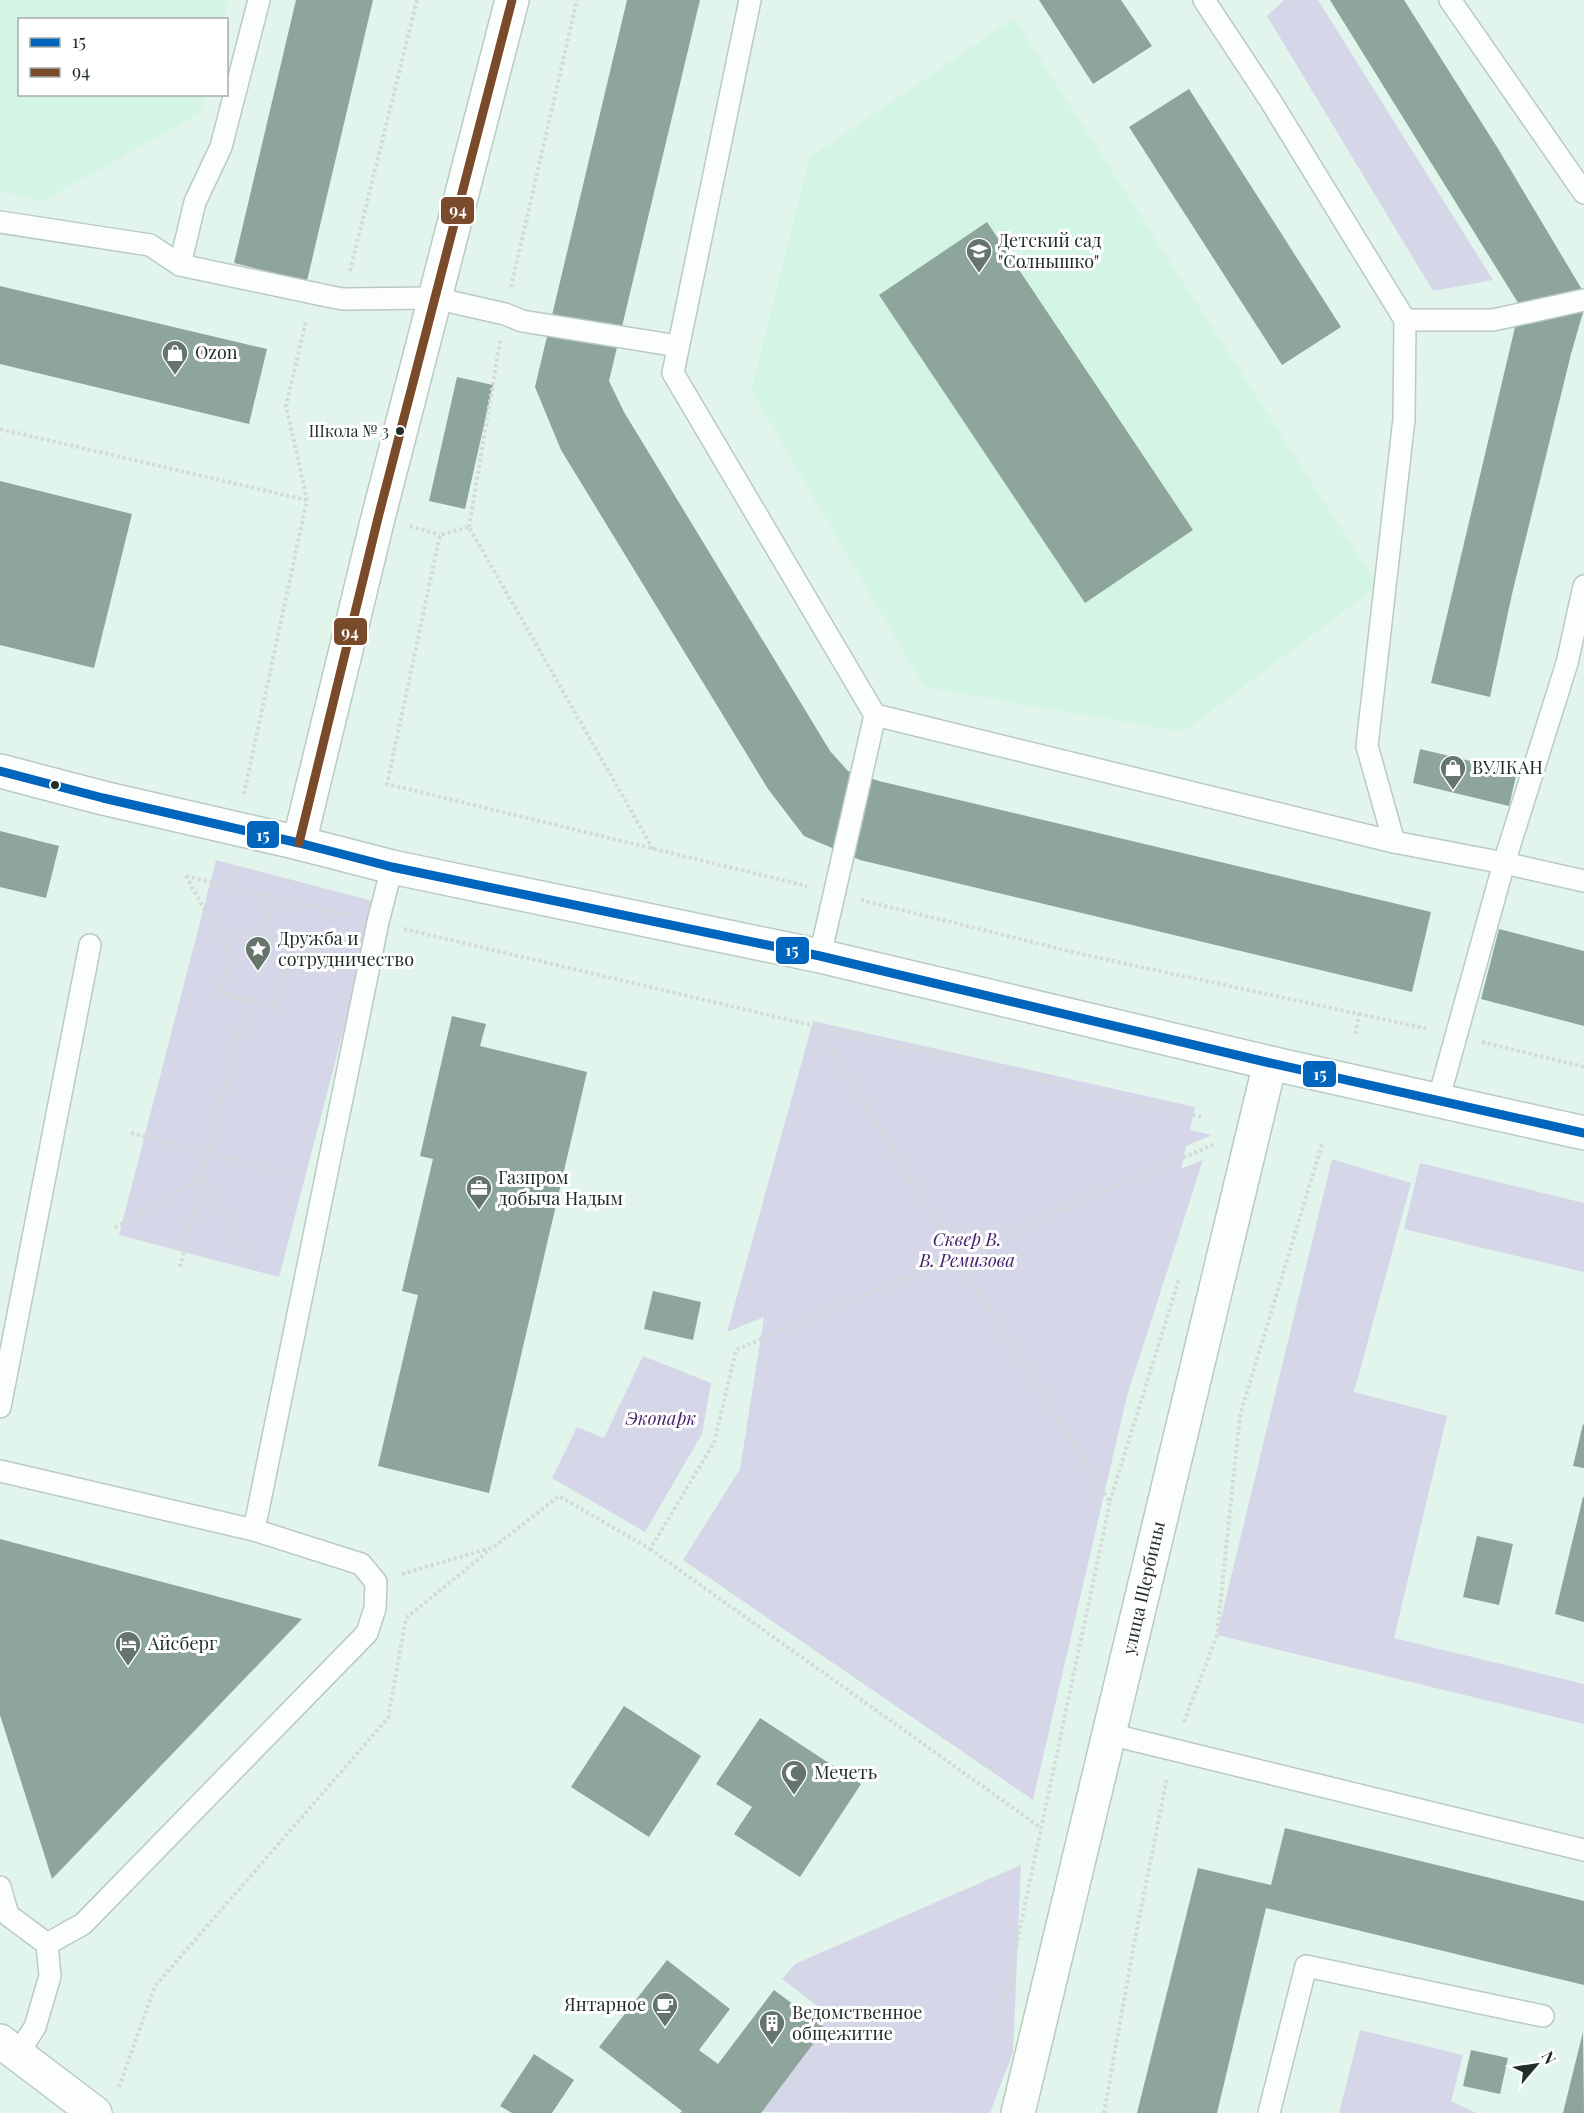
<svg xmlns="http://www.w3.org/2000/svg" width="1584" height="2113" viewBox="0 0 1584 2113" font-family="'Playfair Display',serif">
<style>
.built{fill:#d4f5e5}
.green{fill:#d6d6e9}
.building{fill:#8da59b}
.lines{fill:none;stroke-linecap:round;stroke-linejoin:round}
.service-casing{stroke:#bacac2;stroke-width:24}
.minor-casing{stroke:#bacac2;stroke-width:36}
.tertiary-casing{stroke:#bacac2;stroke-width:36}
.path{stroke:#d4dad7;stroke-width:4;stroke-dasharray:3 3;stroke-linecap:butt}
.service{stroke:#fbfefc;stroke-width:21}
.minor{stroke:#fbfefc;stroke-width:33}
.tertiary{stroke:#fbfefc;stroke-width:33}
.bus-1-casing{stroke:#fff;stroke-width:14}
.bus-2-casing{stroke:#fff;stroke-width:14}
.bus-1{stroke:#0065bd;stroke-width:9}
.bus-2{stroke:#7a4b2a;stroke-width:9}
.bus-dot{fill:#212f29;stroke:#fff;stroke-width:2}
.labels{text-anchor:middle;stroke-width:6;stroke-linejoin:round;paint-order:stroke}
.bus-label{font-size:16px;fill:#212f29;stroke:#fff;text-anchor:end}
.poi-label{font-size:18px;fill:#212f29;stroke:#fff;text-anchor:start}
.park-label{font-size:18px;font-style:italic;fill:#432069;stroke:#fff}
.street-label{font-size:18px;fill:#212f29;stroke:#fff}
.line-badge{stroke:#fff;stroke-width:2}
.badge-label{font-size:16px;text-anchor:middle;font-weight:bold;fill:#fff}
</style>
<rect width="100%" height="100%" fill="#e2f5ec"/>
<g class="built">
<polygon points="0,0 228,0 224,19 20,20 20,94 206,95 202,112 43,201 0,191"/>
<polygon points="1014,18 1378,586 1183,732 924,687 751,390 809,158"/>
</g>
<g class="green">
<polygon points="1284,0 1318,0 1493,280 1433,291 1267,16"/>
<polygon points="216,860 377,902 279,1277 119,1235"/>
<polygon points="813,1021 1195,1107 1190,1130 1212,1135 1186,1146 1181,1169 1203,1160 1127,1396 1033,1800 683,1560 740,1469 764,1317 727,1332"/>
<polygon points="1332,1159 1411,1183 1354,1392 1447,1416 1394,1638 1584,1684 1584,1724 1217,1635"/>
<polygon points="1420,1163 1584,1203 1584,1272 1404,1229"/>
<polygon points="643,1356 711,1383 702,1434 645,1532 552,1478 577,1427 604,1438"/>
<polygon points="1021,1865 1013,2052 990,2113 748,2112 828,2014 782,1979 795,1964"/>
<polygon points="1360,2030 1463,2055 1451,2101 1476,2113 1339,2113"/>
</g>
<g class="building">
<polygon points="296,0 373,0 307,281 234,263"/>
<polygon points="627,0 700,0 609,381 624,412 830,751 848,771 879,781 1431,912 1412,992 860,860 804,836 768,789 561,450 535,387"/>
<polygon points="1039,0 1121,0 1152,46 1093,84"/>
<polygon points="1330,0 1404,0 1497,147 1584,293 1584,309 1571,354 1512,594 1490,697 1431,683 1520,306"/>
<polygon points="1189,89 1341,327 1282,365 1129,127"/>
<polygon points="987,222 1193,530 1085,603 879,295"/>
<polygon points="0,286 267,349 249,424 0,364"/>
<polygon points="457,377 493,385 465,509 429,501"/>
<polygon points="0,481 132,514 94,668 0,645"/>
<polygon points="1420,749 1517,772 1509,806 1413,783"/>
<polygon points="0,831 59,846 46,898 0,887"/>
<polygon points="1499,929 1584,951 1584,1026 1481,999"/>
<polygon points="452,1016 486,1024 480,1046 587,1072 489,1493 378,1466 418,1295 402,1291 433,1159 420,1156"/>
<polygon points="653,1291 701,1302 693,1340 644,1329"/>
<polygon points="1583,1424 1584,1425 1584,1468 1573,1466"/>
<polygon points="1583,1497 1584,1497 1584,1622 1555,1614"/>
<polygon points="1477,1536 1513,1544 1499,1605 1463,1597"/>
<polygon points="0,1539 302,1619 52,1879 0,1715"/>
<polygon points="624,1706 701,1756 649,1837 571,1787"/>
<polygon points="760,1718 861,1784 800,1877 734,1834 752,1807 716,1784"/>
<polygon points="1285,1828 1584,1901 1584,1985 1266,1908 1217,2113 1137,2113 1198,1868 1271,1885"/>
<polygon points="667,1960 730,2009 699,2050 718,2064 774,1990 825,2028 761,2113 680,2113 682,2111 599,2047"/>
<polygon points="1583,2032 1584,2113 1563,2113"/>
<polygon points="1471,2050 1508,2058 1500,2094 1463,2086"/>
<polygon points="534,2054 574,2080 552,2113 512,2113 500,2106"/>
</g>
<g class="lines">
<g class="service-casing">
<g id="service">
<polyline points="750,0 673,373 875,715 820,956"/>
<polyline points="1204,0 1270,100 1405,320 1404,419 1367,746 1394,842"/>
<polyline points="1450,0 1584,193"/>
<polyline points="0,222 150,245 180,265 332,297 343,299 434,298 505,314 522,321 678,346"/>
<polyline points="180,265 195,202 221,147 259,0"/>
<polyline points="1405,320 1493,320 1584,300"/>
<polyline points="875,715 1394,842 1504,863 1584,881"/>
<polyline points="1438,1101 1504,863 1567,663 1584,586"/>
<polyline points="0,1407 90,945"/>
<polyline points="0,1471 254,1530 361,1564 376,1582 375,1608 367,1633 83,1924 47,1944 8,1915 0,1887"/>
<polyline points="254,1530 378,922 392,867"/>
<polyline points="1109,1734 1584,1850"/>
<polyline points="17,2055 35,2027 50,1976 47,1944"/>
<polyline points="1269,2113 1306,1966 1543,2016"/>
</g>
</g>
<g class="minor-casing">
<polyline id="minor" points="0,2041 95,2113"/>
</g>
<g class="tertiary-casing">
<g id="tertiary">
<polyline points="0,771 103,798 299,843 392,867 820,956 1270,1063 1584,1133"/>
<polyline points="299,843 378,518 512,0"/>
<polyline points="1018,2113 1270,1063"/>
</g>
</g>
<g class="path">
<polyline points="350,271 417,0"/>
<polyline points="511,287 577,0"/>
<polyline points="0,429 306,500"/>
<polyline points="410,526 440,535"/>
<polyline points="469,527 500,341"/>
<polyline points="244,794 307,500 286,406 306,321"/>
<polyline points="653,849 469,527 440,535 387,784 807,886"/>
<polyline points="186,876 351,916"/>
<polyline points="186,876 229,953"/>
<polyline points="233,887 235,864"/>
<polyline points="861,900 1081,954 1359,1014 1355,1036"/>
<polyline points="404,929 1201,1117"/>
<polyline points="264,941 234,933 221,993 277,1008 288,947 264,941 273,898"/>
<polyline points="284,971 347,932"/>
<polyline points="1359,1014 1428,1029"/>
<polyline points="819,1027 956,1255 1110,1502 996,2042"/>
<polyline points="1482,1042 1584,1067"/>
<polyline points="131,1133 289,1174"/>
<polyline points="115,1228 203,1177 256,1270"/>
<polyline points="180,1267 247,1000"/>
<polyline points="1110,1501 1179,1279"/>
<polyline points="650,1549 1041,1828"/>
<polyline points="402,1574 494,1547 559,1496 650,1549 714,1443 736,1350 1215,1144"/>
<polyline points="1184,1722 1217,1635 1240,1415 1323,1141"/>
<polyline points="119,2087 155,1986 388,1718 406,1618 491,1549"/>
<polyline points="1104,2113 1134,1944 1167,1778"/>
</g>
<use href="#service" class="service"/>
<use href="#minor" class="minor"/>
<use href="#tertiary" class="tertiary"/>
<g class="bus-1-casing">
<polyline id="bus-1" points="0,771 103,798 299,843 392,867 820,956 1270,1063 1584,1133"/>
</g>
<g class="bus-2-casing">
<polyline id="bus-2" points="299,843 378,518 512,0"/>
</g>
<use href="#bus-1" class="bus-1"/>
<use href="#bus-2" class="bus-2"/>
</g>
<defs>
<g id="school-pin" transform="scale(1.35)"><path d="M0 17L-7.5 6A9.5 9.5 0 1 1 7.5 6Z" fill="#65746d" stroke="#fff"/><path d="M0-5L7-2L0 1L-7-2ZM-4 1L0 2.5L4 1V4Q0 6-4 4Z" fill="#fff"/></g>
<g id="shop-pin" transform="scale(1.35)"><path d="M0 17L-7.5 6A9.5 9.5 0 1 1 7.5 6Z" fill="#65746d" stroke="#fff"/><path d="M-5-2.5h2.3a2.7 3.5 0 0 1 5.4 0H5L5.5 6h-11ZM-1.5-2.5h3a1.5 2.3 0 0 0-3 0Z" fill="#fff"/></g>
<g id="sight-pin" transform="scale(1.35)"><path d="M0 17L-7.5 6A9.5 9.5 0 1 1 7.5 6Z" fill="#65746d" stroke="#fff"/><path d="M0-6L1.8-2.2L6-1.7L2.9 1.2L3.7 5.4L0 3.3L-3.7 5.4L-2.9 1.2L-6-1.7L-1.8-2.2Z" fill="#fff"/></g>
<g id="office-pin" transform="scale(1.35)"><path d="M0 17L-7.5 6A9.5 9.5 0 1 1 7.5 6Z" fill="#65746d" stroke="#fff"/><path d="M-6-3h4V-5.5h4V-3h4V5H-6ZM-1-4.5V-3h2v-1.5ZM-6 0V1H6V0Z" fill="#fff"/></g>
<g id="hotel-pin" transform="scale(1.35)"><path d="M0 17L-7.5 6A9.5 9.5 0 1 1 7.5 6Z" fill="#65746d" stroke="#fff"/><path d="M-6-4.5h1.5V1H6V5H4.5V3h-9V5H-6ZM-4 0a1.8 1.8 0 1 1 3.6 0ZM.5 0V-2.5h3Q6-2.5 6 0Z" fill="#fff"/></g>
<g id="mosque-pin" transform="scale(1.35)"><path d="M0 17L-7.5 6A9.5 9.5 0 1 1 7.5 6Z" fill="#65746d" stroke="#fff"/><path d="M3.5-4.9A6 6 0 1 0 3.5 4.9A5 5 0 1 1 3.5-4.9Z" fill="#fff"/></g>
<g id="cafe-pin" transform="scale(1.35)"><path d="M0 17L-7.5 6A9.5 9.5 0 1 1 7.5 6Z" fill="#65746d" stroke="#fff"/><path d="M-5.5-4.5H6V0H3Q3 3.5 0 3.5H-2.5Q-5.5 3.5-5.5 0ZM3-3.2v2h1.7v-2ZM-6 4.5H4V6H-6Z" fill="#fff"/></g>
<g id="building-pin" transform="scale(1.35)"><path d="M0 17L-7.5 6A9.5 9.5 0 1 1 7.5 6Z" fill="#65746d" stroke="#fff"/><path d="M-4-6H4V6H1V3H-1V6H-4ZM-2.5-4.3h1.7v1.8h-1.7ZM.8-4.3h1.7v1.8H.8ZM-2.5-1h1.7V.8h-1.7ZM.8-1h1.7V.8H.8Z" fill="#fff"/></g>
</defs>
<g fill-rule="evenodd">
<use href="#school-pin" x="979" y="251"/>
<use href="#shop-pin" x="175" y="353"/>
<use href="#shop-pin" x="1453" y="768"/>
<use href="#sight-pin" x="258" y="949"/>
<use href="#office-pin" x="479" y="1188"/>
<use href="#hotel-pin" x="128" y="1644"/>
<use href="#mosque-pin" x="794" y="1773"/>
<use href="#cafe-pin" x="665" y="2005"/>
<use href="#building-pin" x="772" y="2023"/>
</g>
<g class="bus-dot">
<circle cx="400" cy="431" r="5"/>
<circle cx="55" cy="785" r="5"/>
</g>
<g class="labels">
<g class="bus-label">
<text x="389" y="437">Школа № 3</text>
</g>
<g class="poi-label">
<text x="998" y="247">Детский сад<tspan x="998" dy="21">"Солнышко"</tspan></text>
<text x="195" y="359">Ozon</text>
<text x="1472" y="774">ВУЛКАН</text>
<text x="278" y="945">Дружба и<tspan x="278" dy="21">сотрудничество</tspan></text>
<text x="498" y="1184">Газпром<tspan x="498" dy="21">добыча Надым</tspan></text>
<text x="148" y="1650">Айсберг</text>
<text x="814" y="1779">Мечеть</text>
<text x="646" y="2011" text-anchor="end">Янтарное</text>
<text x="792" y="2019">Ведомственное<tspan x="792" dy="21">общежитие</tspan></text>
</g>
<g class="park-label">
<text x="967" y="1246">Сквер В.<tspan x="967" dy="21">В. Ремизова</tspan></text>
<text x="661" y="1425">Экопарк</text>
</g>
<g class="street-label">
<text transform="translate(1144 1588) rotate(-77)" y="6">улица Щербины</text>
</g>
</g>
<g class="line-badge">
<rect x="440" y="196" width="35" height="29" rx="6" fill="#7a4b2a"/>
<rect x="333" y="617" width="35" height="29" rx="6" fill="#7a4b2a"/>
<rect x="246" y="820" width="34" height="29" rx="6" fill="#0065bd"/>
<rect x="775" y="936" width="35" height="29" rx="6" fill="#0065bd"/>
<rect x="1302" y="1060" width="35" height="28" rx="6" fill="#0065bd"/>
</g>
<g class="badge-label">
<text x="458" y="216">94</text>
<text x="350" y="638">94</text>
<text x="263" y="841">15</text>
<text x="792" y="956">15</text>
<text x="1320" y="1080">15</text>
</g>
<rect x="18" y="18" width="210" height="78" fill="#ffffff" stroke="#a6aca9" stroke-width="1.5"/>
<rect x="30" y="38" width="30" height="9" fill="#0065bd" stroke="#a6aca9" stroke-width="1.5"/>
<text x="72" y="48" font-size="18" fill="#212f29">15</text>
<rect x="30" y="68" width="30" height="9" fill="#7a4b2a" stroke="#a6aca9" stroke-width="1.5"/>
<text x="72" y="78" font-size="18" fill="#212f29">94</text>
<g transform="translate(1536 2065) rotate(61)" stroke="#ffffff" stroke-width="4.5" paint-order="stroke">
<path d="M0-4.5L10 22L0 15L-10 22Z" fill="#212f29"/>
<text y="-9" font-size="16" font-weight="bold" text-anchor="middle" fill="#212f29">N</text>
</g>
</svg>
